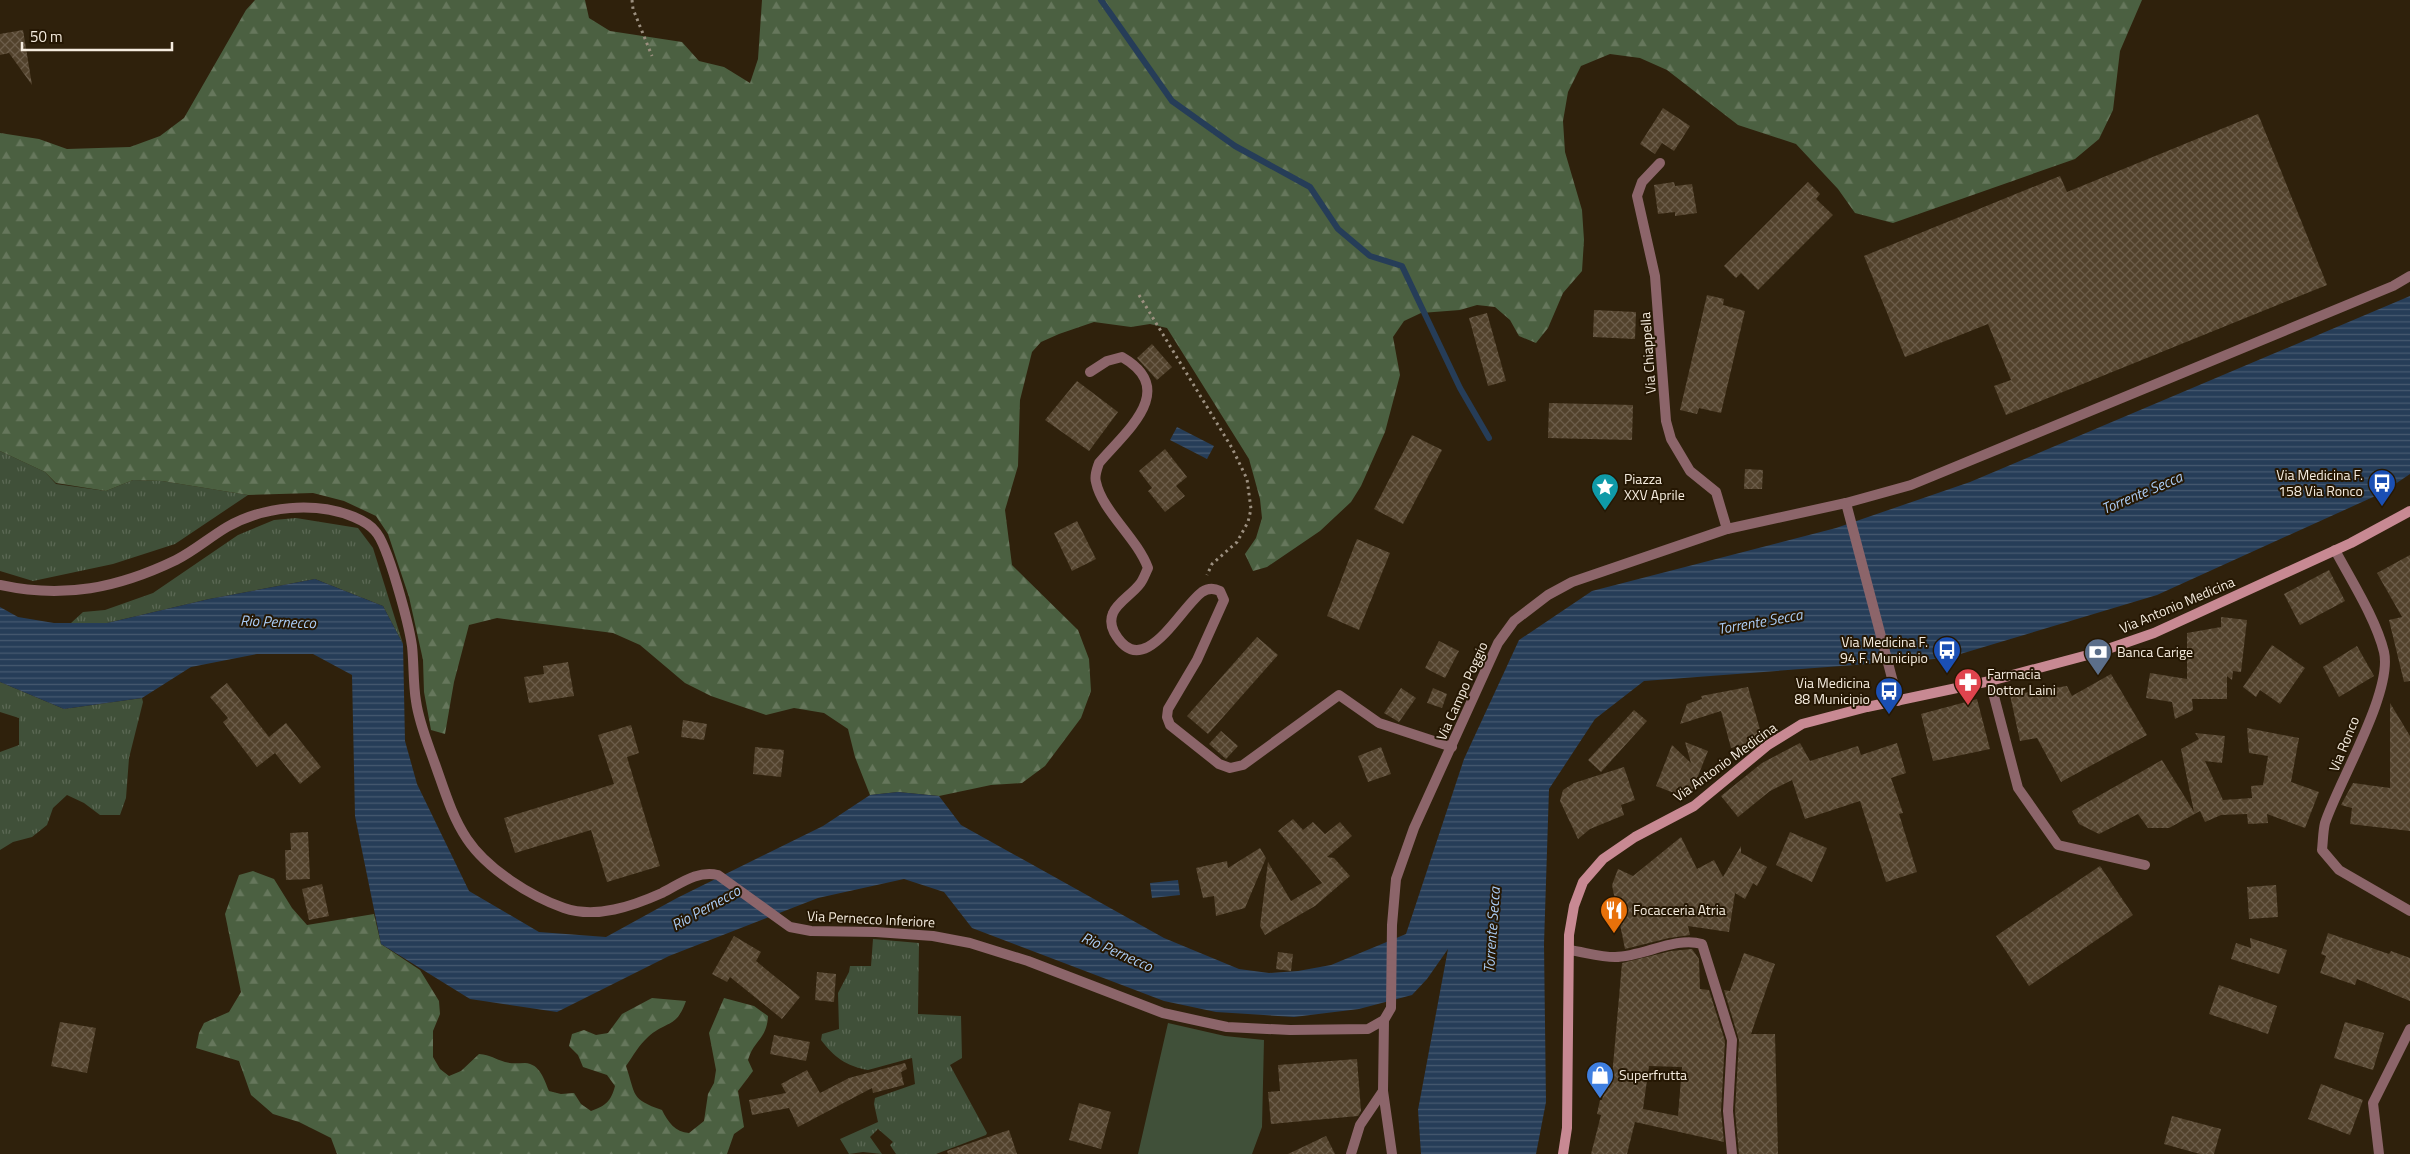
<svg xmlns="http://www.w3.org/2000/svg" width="2410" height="1154" viewBox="0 0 2410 1154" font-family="'Titillium Web',sans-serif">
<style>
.grass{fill:url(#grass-tufts)}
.forest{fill:url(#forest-firs)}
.pitch{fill:#405039}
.water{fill:url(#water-rules)}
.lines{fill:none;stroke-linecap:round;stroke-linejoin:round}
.stream{stroke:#263d58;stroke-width:6}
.building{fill:url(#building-cross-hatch);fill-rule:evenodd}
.path{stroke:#9c9080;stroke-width:3;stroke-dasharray:2.5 4;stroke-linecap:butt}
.service{stroke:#8c656a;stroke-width:10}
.minor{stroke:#8c656a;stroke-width:10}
.secondary{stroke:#c88993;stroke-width:10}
.labels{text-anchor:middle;stroke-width:4;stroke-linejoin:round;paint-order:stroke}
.street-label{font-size:14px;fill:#f5ecdf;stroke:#251703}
.poi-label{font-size:14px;fill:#f5ecdf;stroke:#251703;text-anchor:start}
.water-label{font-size:15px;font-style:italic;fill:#aaccf5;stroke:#251703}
</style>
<defs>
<pattern id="grass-tufts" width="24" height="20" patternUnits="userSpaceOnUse" patternTransform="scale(1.25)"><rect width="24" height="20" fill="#405039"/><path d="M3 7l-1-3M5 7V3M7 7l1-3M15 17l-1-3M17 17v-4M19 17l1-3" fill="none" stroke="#5c6955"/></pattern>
<pattern id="forest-firs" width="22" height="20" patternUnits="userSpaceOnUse" patternTransform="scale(1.25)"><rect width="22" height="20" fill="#4b6041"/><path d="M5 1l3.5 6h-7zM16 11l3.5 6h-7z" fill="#66775c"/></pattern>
<pattern id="water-rules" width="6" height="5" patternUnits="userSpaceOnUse" patternTransform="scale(1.25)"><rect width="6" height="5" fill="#263d58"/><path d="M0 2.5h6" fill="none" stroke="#465970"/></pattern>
<pattern id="building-cross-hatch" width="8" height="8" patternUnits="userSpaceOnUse" patternTransform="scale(1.25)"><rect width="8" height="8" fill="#52422c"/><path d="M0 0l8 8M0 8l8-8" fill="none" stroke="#6c5d4a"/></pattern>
</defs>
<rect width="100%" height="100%" fill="#2f210c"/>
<g class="grass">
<polygon points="0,451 45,472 56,484 106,491 133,480 162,481 248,495 175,544 113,564 33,581 0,571"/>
<polygon points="296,518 358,528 373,548 403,644 383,606 315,579 209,599 107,623 71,623 83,612 105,610 153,593 238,535 274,520"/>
<polygon points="0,682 64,709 142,698 143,702 129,758 126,798 120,815 100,815 84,803 67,795 53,808 47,825 32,837 13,842 0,850 0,752 19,745 19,718 0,712"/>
<path d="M873,939L919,943L918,1014L961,1016L962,1058L950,1065L987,1133L986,1135L936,1154H896L890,1145L893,1142L878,1129L870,1137L882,1154L863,1152L849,1154L840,1139L878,1122L874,1104L875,1098L915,1084L912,1058L868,1070C846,1066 834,1057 821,1040L822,1034L839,1029L838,993L849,972L850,966H871Z"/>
</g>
<g class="forest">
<polygon points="255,0 585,0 589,18 610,31 682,42 699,61 724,67 750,83 758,59 762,0 2142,0 2120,51 2113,110 2099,139 2075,159 1893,223 1855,213 1838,189 1796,144 1738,125 1667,70 1640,58 1610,54 1581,66 1568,92 1563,121 1565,152 1582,210 1584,240 1582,271 1563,293 1548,328 1536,343 1519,336 1510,320 1495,307 1477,305 1460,310 1421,313 1404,321 1393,337 1400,375 1385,432 1361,486 1351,502 1320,531 1267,567 1253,571 1245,554 1256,538 1262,518 1260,499 1249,459 1167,328 1150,324 1131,327 1094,322 1059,334 1041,342 1032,352 1020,400 1018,466 1005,510 1012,565 1078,630 1089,659 1091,691 1081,718 1045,766 1022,783 991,785 939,796 898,792 870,795 855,757 848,729 824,713 794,708 766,715 711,696 685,683 640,645 613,633 497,618 469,625 454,682 445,734 431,730 424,692 423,660 409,597 388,534 376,516 344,501 313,493 248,495 162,481 133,480 106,491 56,483 45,472 0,451 0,133 39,139 67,149 130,147 160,136 184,118 246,10"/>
<path d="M253,871L274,879L292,908L307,925L374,914L381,944L420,970L439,1001L440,1014L433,1031V1057L440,1069L449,1076L461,1071L479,1054C491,1055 495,1059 505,1062C512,1064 518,1063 525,1063C540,1064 544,1079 549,1091L561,1094L574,1093L581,1104L591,1111C606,1106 611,1101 615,1086L607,1075L583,1067L578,1055L569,1046L572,1034L584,1030L596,1035L608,1033L622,1014L652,998L686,1001C676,1029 667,1020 648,1037C639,1045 633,1056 626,1066C636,1095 630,1099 662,1110C668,1122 675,1132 689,1133L704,1121L708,1094L714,1083L716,1070L709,1033L724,998L754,1006L768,1016C767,1039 754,1040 748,1060L753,1071L738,1091L744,1127L734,1134L727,1154H337L331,1138L299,1122L273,1114L251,1095L239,1061L196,1048L199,1033L204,1023L229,1012L241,992L225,914L239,875Z"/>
</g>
<polygon class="pitch" points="1168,1023 1225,1036 1264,1040 1262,1127 1252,1154 1138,1154"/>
<g class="water">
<polygon points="2410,296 2410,474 2382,493 2157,595 1947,658 1644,681 1595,719 1549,789 1544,944 1546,1102 1536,1154 1421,1154 1418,1110 1448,949 1427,979 1412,995 1359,1009 1294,1017 1216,1012 1164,1001 972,928 944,892 904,879 818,898 669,956 557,1012 470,999 381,944 355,816 352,675 313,654 257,654 191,667 142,698 64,709 0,682 0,607 18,617 54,623 107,623 209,599 315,579 383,606 403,644 405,741 417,784 469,891 539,932 606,937 677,898 823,826 870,795 898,792 939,796 961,825 1164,938 1239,969 1269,973 1298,971 1331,965 1406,934 1464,759 1519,640 1592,591 1836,528 1970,482"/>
<polygon points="1177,427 1214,446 1207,459 1170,440"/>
<polygon points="1178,880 1180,895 1152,898 1150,883"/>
</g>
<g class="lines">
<polyline class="stream" points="1101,0 1172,101 1235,146 1310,187 1338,229 1370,256 1402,266 1460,388 1489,438"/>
</g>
<g class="building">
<polygon points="23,30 32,85 9,53 0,55 0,34"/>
<polygon points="1663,108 1690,126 1674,151 1662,143 1655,154 1640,144"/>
<polygon points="2258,114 2327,285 2006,415 1994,386 2011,380 1988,324 1905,357 1864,256 2060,176 2067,192"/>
<polygon points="1674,182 1675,186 1692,184 1697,213 1675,216 1675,212 1658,214 1654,185"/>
<polygon points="1808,182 1820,194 1816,199 1833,215 1758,290 1741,273 1736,278 1724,266"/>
<polygon points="1707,295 1724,299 1723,305 1745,311 1721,413 1699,408 1697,414 1680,410"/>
<polygon points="1594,310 1636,312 1635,339 1593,337"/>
<polygon points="1487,313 1506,381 1488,386 1469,318"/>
<polygon points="1152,344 1172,367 1157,380 1137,358"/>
<polygon points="1077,381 1118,412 1089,451 1045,420"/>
<polygon points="1549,403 1633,405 1632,440 1548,438"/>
<polygon points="1412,435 1442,450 1403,524 1374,509"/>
<polygon points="1165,449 1187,477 1176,486 1185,496 1165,512 1148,491 1152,488 1139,471"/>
<polygon points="1745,469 1763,470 1762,489 1744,489"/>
<polygon points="1077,521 1096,559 1072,571 1054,533"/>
<polygon points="1357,539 1390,553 1359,630 1327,616"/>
<polygon points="2410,555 2410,681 2404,682 2389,620 2402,617 2377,573"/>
<polygon points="2329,570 2345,601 2300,625 2284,594"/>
<polygon points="2221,617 2247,620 2241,672 2233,671 2232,680 2227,676 2227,699 2192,699 2193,710 2175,719 2172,702 2146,698 2150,673 2187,679 2187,633 2221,627"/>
<polygon points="1257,637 1278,655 1208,734 1187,716"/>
<polygon points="1439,641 1459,651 1445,678 1425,668"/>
<polygon points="2272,645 2305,668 2280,704 2260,690 2256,697 2243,687"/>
<polygon points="2357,646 2374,676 2339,697 2323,667"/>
<polygon points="568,662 574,696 529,703 524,677 544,674 543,666"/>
<polygon points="2111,674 2147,735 2061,782 2037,738 2020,741 2010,695 2067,686 2072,696"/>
<polygon points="227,683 269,737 286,723 321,767 300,784 275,753 257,767 223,722 228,718 210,697"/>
<polygon points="1748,687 1763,740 1731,748 1721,711 1680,724 1687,704 1702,699 1701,696"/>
<polygon points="1401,688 1416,698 1399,722 1384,713"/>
<polygon points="1433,688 1447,694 1442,708 1427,703"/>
<polygon points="1977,699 1990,749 1933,761 1921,714"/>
<polygon points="2390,703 2410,736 2410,831 2350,824 2352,808 2341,805 2353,783 2390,788"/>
<polygon points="1634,710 1647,721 1601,772 1588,760"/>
<polygon points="683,720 707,724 704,740 681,737"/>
<polygon points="631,725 639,753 627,757 660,866 607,882 591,830 515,853 504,818 614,784 598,735"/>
<polygon points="2247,728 2299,738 2291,782 2319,792 2305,828 2267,814 2268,823 2248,824 2247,814 2221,815 2205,822 2200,811 2169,828 2148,828 2138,814 2099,834 2079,824 2072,811 2162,760 2194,812 2181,749 2199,739 2195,733 2225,736 2222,763 2205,761 2223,800 2252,798 2251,786 2263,785 2268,756 2249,753"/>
<polygon points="1221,731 1238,746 1226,759 1209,744"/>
<polygon points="1685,742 1708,751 1692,791 1679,795 1656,786 1672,745 1691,763"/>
<polygon points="1800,743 1810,761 1858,746 1861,755 1897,743 1906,773 1891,778 1903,813 1899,814 1917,872 1886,882 1860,801 1805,819 1792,780 1770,791 1738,817 1721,796 1762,763"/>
<polygon points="755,747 784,750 781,777 753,774"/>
<polygon points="1381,747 1391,774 1368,782 1358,756"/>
<polygon points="1624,767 1635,800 1621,805 1624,815 1590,829 1578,839 1560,801 1563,790 1574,783"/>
<polygon points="1293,819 1303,830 1313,822 1325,834 1340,822 1352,836 1327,857 1334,858 1350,876 1315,906 1265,935 1260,926 1268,862 1291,901 1322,883 1278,831"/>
<polygon points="308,832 310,879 286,880 285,850 291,850 290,833"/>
<polygon points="1790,832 1827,848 1812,882 1776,865"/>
<polygon points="1681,837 1697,869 1714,860 1723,877 1741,846 1741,853 1767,867 1757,886 1753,883 1745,899 1735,893 1729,932 1688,926 1690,935 1669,938 1625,949 1612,885 1618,869 1633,876"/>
<polygon points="1260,848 1266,858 1245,908 1216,916 1214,896 1203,898 1196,868 1227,861 1228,868"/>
<polygon points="2100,866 2133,915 2029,986 1996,936"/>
<polygon points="322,884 329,916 309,920 302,889"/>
<polygon points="2276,885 2278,917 2249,919 2247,887"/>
<polygon points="2328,933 2389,954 2391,951 2410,958 2410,1001 2357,979 2355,985 2320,973 2326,956 2321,954"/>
<polygon points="734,936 761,952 756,961 800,997 782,1019 730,977 727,982 712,974"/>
<polygon points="2250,938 2287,950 2279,974 2231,959 2236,943 2251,948"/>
<path d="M1692,949L1699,959L1700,989L1709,990L1725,1041L1721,1111L1724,1142L1635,1122L1627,1154H1591L1601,1115L1597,1114L1600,1100H1602L1608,1076L1612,1077L1622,963L1671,951ZM1649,1066L1682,1067L1678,1116L1643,1109Z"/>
<polygon points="1278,952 1293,954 1291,971 1276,969"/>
<polygon points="1744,953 1775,964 1751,1034 1775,1034 1778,1154 1739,1154 1735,1111 1739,1040 1724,990 1730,991"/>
<polygon points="817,972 836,974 834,1002 815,1000"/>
<polygon points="2219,985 2277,1006 2268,1034 2209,1014"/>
<polygon points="60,1022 96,1028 87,1073 51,1066"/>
<polygon points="2345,1022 2384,1033 2373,1070 2334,1058"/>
<polygon points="774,1035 810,1042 806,1061 770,1054"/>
<polygon points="1357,1059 1361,1111 1358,1116 1271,1124 1268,1092 1280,1091 1278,1065"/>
<polygon points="905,1063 907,1069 901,1072 904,1085 873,1093 872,1088 798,1127 789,1108 752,1115 749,1100 786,1093 781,1084 807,1070 820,1093 849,1078"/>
<polygon points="2321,1084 2363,1100 2350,1135 2308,1119"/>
<polygon points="1079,1103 1111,1112 1101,1149 1069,1140"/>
<polygon points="2172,1116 2221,1129 2214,1154 2200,1154 2164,1144"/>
<polygon points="1009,1130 1017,1154 948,1154 947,1151"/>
<polygon points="1326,1136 1335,1154 1288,1154"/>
</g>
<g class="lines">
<g class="path">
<polyline points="632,0 633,9 652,56"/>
<polyline points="1139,295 1232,448 1247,479 1251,509 1248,522 1237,542 1212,564 1207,575"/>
</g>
<g class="service">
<path d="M1090,372L1107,361L1122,357C1179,390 1126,431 1099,463C1097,469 1094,476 1096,482C1102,511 1137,538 1148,568C1145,574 1143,581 1139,585C1132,594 1117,603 1113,613C1110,620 1111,626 1114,632C1143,684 1179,609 1202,592C1208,588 1214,588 1220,591L1224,600L1197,660L1168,709L1167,717L1170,725L1219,764L1230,768L1243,765L1339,695L1379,723L1452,747"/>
<polyline points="1351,1154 1360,1125 1383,1091"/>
</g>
<g class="minor">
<polyline points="1660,163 1642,182 1637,196 1655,276 1666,421 1671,439 1690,471 1716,492 1727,529"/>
<polyline points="1846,503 1898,701"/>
<path d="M2335,550C2351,580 2376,619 2384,652C2393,692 2338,783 2325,823C2323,831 2323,841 2322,850L2339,870L2410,911"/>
<path d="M0,585C64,599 118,588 176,560C194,551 210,537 227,527C264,506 315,501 354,517C361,520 371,526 375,531C388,544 409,625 412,646C414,664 413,683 416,701C419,723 428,744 435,764C444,789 452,817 467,839C487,869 530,896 564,908C596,919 633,906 662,893C680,884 697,870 718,875L790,927L811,931L876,932L933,936L970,943L1028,961L1163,1013L1227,1027L1290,1030L1368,1029L1384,1020L1391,1008L1392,925L1396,879L1414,828L1498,643L1514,621L1548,595L1572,582L1727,529L1846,503L1911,485L2393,286L2410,276"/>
<polyline points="1990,681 2018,788 2058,845 2145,865"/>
<path d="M1569,950C1584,952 1600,957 1615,957C1643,957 1675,936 1702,944L1732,1040L1728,1111L1732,1154"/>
<polyline points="1384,1020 1383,1091 1392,1154"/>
<polyline points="2379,1154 2373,1103 2410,1029"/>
</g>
<polyline class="secondary" points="1563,1154 1567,1128 1569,935 1574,906 1583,882 1603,859 1635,837 1694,806 1768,745 1802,724 1867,707 1990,681 2099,652 2154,633 2351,543 2410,511"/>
</g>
<defs>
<g id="bus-pin" transform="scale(1.4375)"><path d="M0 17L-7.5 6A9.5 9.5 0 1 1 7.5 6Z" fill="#1a4fb4" stroke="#251703"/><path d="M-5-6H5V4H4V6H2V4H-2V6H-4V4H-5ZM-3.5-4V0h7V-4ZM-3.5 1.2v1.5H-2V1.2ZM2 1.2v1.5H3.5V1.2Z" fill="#fff"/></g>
<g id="sight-pin" transform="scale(1.4375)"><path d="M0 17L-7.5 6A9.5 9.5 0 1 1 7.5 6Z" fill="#0f9aa8" stroke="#251703"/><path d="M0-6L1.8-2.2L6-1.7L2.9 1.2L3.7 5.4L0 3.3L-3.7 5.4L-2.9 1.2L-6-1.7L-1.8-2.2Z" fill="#fff"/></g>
<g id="bank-pin" transform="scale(1.4375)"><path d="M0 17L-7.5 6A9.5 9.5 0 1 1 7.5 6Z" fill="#5c6f8a" stroke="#251703"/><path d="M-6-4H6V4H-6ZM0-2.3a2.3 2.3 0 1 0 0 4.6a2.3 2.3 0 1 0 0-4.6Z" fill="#fff"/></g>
<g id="pharmacy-pin" transform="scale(1.4375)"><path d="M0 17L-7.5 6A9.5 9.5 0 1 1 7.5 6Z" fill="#e0444e" stroke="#251703"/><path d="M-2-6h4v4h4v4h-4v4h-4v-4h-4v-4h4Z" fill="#fff"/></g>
<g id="restaurant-pin" transform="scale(1.4375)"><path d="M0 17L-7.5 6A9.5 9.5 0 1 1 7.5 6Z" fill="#e8710a" stroke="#251703"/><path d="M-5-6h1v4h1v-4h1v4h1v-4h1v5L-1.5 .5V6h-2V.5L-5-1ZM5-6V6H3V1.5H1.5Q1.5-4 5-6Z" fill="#fff"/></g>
<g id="shop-pin" transform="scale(1.4375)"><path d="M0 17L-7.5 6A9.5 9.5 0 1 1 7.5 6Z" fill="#3f7fe0" stroke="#251703"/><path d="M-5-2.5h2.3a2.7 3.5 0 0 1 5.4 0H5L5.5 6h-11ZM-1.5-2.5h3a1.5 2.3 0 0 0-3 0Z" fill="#fff"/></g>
</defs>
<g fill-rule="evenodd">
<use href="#bus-pin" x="2382" y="483"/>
<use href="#sight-pin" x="1605" y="487"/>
<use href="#bus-pin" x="1947" y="650"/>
<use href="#bank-pin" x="2098" y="652"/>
<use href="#pharmacy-pin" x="1968" y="682"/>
<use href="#bus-pin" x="1889" y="691"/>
<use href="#restaurant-pin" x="1614" y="910"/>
<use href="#shop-pin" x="1600" y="1075"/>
</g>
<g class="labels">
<g class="street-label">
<text transform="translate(1648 353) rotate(-94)" y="5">Via Chiappella</text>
<text transform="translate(2177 605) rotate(-23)" y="5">Via Antonio Medicina</text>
<text transform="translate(1462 691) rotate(-66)" y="5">Via Campo Poggio</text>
<text transform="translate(2344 744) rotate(-68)" y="5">Via Ronco</text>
<text transform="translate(1725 762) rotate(-36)" y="5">Via Antonio Medicina</text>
<text transform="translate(871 919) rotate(3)" y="5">Via Pernecco Inferiore</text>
</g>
<g class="poi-label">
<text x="2363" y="480" text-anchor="end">Via Medicina F.<tspan x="2363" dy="16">158 Via Ronco</tspan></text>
<text x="1624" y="484">Piazza<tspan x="1624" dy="16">XXV Aprile</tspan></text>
<text x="1928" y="647" text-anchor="end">Via Medicina F.<tspan x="1928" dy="16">94 F. Municipio</tspan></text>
<text x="2117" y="657">Banca Carige</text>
<text x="1987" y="679">Farmacia<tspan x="1987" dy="16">Dottor Laini</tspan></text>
<text x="1870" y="688" text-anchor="end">Via Medicina<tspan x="1870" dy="16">88 Municipio</tspan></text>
<text x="1633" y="915">Focacceria Atria</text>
<text x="1619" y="1080">Superfrutta</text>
</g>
<g class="water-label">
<text transform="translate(2142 493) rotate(-23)" y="5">Torrente Secca</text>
<text transform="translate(278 622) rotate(2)" y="5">Rio Pernecco</text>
<text transform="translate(1760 622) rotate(-10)" y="5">Torrente Secca</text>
<text transform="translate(706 908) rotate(-29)" y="5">Rio Pernecco</text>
<text transform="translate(1492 930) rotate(-86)" y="5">Torrente Secca</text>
<text transform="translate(1117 952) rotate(24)" y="5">Rio Pernecco</text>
</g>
</g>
<path d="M22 42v8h150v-8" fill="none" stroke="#f5ecdf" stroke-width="2.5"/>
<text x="30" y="42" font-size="15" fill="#f5ecdf" stroke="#251703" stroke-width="4" paint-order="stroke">50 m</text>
</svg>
